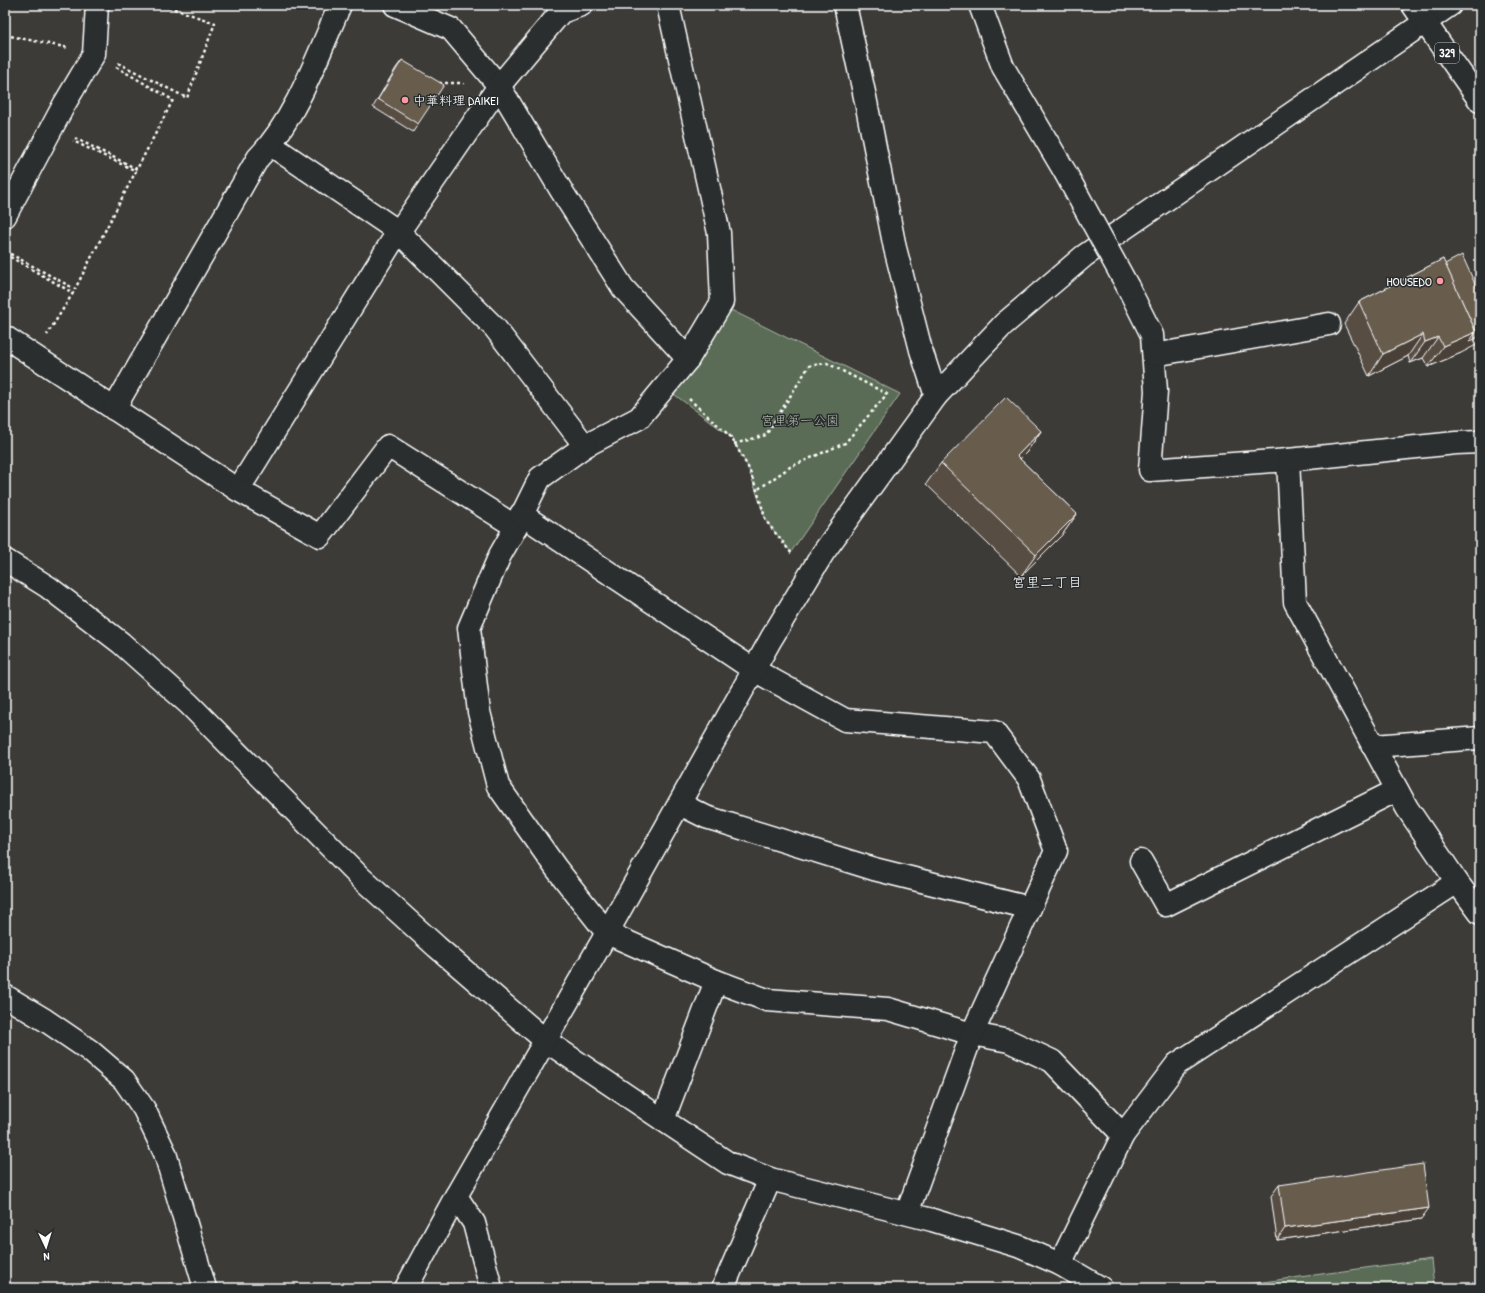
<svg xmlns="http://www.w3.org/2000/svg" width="1485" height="1293" viewBox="0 0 1485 1293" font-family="'Patrick Hand','Klee One',sans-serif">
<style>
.green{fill:#5a6c55;stroke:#acb6aa}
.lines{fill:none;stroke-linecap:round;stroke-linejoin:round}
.minor-casing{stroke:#fff;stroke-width:25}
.tertiary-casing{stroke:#fff;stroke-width:25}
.trunk-casing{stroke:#fff;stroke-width:25}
.path{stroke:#fff;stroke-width:2.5;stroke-dasharray:3 3;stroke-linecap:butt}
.minor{stroke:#2a2d2e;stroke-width:22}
.tertiary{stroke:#2a2d2e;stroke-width:22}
.trunk{stroke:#2a2d2e;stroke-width:22}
.minor-bridge-casing{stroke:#fff;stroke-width:25;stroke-linecap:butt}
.minor-bridge{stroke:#2a2d2e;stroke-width:22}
.wall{fill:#594e43;stroke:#fff}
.shaded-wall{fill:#484037;stroke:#fff}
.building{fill:#675b4e;stroke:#fff}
.poi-dot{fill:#ff9aa2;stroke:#2a2d2e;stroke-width:1.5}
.labels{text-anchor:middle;stroke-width:3;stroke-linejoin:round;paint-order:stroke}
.shield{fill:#2a2d2e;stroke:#bfc0c0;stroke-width:1}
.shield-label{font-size:12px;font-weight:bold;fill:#fff}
.poi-label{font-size:13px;fill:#fff;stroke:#2a2d2e;text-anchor:start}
.park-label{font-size:13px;fill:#acb6aa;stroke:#2a2d2e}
.neighbourhood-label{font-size:14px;fill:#fff;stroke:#2a2d2e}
</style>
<rect width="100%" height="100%" fill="#3c3b38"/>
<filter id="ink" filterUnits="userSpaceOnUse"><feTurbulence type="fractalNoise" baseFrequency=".025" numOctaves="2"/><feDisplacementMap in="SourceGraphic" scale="8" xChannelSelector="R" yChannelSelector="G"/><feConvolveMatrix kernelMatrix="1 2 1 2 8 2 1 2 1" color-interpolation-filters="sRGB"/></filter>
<g filter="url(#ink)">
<g class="green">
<polygon points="729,309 900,394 791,552 766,521 748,467 731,437 671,392"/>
<polygon points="1431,1259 1434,1288 1233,1288 1234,1286"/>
</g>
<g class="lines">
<g class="minor-casing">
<g id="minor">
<polyline points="395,5 451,29 499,86 561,190 623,288 688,359"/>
<polyline points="668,5 719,233 722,302 688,359 639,418 585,446 540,478 516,527 500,555 469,628 479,712 498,786 556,868 607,933 716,981 767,1000 888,1009 972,1034 1009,1041 1052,1061 1123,1135"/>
<polyline points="845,5 865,97 895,248 921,350 936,396"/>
<polyline points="980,5 1003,67 1065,172"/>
<polyline points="271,145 399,232 495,328 585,446"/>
<polyline points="5,216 65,103 94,54 97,5"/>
<polyline points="1128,287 1152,335 1156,391 1150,470 1288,460 1295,602 1407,808 1457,882 1480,913"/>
<polyline points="5,337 238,490 391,243 499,86 561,12 581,5"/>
<polyline points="1154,355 1329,324"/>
<path d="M114,409L258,158C296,119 318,55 340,5"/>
<polyline points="1288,460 1456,443 1480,442"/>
<polyline points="238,490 320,536 388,446 516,527"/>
<polyline points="521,514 754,670 845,720 994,732 1029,779 1056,851 972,1034 907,1213"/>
<polyline points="5,560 48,587 121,643 189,704 360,877 437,947 546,1041 663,1120 728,1163 770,1179 932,1220 1018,1246 1060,1264 1101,1288"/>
<polyline points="1373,746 1480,738"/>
<polyline points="680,804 706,817 874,869 1030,908"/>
<polyline points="1141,861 1166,905 1397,790"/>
<polyline points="5,996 45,1020 89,1050 124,1080 144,1109 165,1153 205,1288"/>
<polyline points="663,1120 716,981"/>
<polyline points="456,1196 474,1223 491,1288"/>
<polyline points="1060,1264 1123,1135 1177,1064 1457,882"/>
<polyline points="723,1288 770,1179"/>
</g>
</g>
<g class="tertiary-casing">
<polyline id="tertiary" points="406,1288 456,1196 607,933 771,639 823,553 936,396 1004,324 1084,256 1450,5"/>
</g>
<g class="trunk-casing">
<polyline id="trunk" points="1413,5 1480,101"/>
</g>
<g class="path">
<polyline points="5,35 69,48"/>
<polyline points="118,63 187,98 215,23 163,5"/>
<polyline points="439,83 464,83"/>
<polyline points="75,138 137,169 173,100 116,67"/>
<polyline points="5,251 75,289 136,171 73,141"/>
<polyline points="5,254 73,293 47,335"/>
<polyline points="689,399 731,437 748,467 757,490 766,521 792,554"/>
<polyline points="734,444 766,435 809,366 827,363 887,394 845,443 790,467 757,490"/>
</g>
<use href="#minor" class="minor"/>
<use href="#tertiary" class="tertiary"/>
<use href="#trunk" class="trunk"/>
<g class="minor-bridge-casing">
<polyline id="minor-bridge" points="1065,172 1128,287"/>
</g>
<use href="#minor-bridge" class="minor-bridge"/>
</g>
<g class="wall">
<polygon points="402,60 418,124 413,132 373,107 396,68"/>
<polygon points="1443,259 1461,353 1428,367 1423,358 1410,363 1408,356 1369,376 1344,324 1359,302"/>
<polygon points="1041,431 1026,453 1020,459 1077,514 1062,535 1021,576 926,484 941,463"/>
<polygon points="1279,1185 1421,1219 1277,1240 1271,1196"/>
</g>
<g class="shaded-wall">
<polygon points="1476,332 1480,336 1480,343 1461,353 1428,367 1443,346"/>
<polygon points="1423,334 1408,356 1369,376 1383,354"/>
<polygon points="1438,337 1423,358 1410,363 1425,342"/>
<polygon points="1041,431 1026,453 1002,477 1017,456"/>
<polygon points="1077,514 1062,535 1021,576 1036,555"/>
<polygon points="1429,1208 1421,1219 1277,1240 1285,1228"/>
</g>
<g class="building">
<polygon points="402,60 444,85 418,124 378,99"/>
<polygon points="1462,255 1480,295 1480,336 1469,342 1476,332 1445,264"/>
<polygon points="1443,259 1476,332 1443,346 1438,337 1425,342 1423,334 1383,354 1359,302"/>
<polygon points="1006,397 1041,431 1017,456 1077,514 1036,555 941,463"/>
<polygon points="1423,1164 1429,1208 1285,1228 1279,1185"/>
<polygon points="172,1283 173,1288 156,1288"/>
</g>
</g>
<g class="poi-dot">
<circle cx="405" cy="100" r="4"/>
<circle cx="1440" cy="281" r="4"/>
</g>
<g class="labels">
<rect class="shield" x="1435" y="43" width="24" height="20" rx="3"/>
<g class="shield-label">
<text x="1447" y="57">329</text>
</g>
<g class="poi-label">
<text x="413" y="105">中華料理 DAIKEI</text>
<text x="1432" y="286" text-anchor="end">HOUSEDO</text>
</g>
<g class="park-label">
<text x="800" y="425">宮里第一公園</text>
</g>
<g class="neighbourhood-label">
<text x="1047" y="587">宮里二丁目</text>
</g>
</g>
<rect width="1485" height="1293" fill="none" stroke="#2a2d2e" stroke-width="20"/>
<rect x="10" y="10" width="1465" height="1273" fill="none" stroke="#fff" stroke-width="1.5" filter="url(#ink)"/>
<g transform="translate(46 1247) rotate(176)" stroke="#2a2d2e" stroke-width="3" paint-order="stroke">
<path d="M0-3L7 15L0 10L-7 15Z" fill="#ffffff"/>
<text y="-6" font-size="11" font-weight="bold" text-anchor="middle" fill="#ffffff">N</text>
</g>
</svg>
